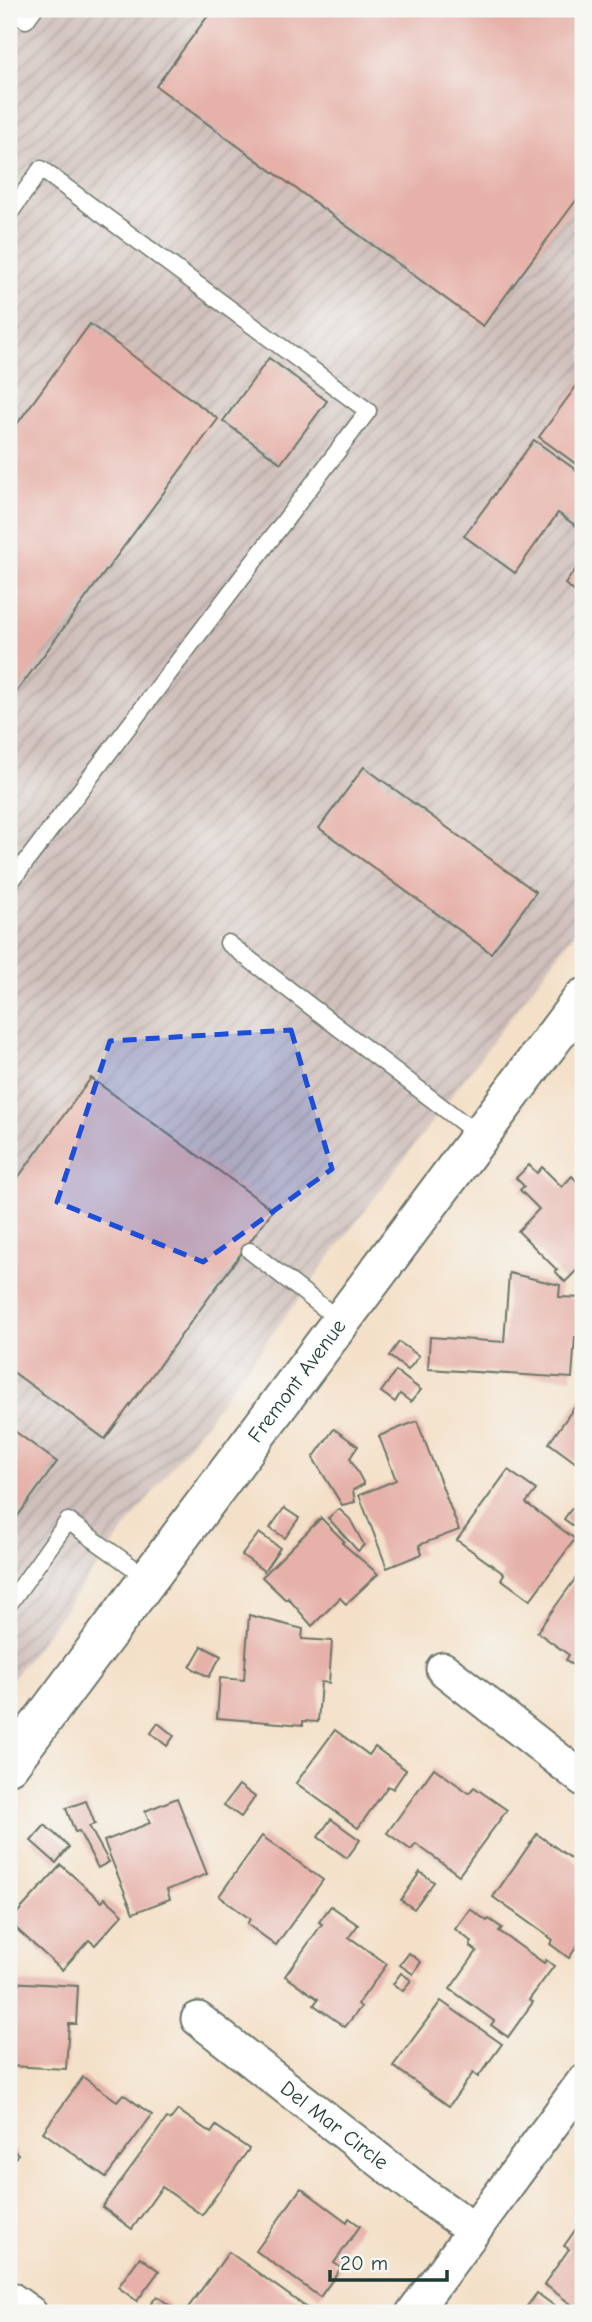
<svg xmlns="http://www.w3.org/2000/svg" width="592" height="2322" viewBox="0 0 592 2322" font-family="'Comic Neue',sans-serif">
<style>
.industrial{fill:url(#industrial-furrows)}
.building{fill:#e6b1a8}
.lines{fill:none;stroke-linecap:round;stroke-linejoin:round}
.lane-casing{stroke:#6a7668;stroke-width:19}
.street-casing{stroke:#6a7668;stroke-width:37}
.secondary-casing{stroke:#6a7668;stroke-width:42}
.lane{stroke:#fff;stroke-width:16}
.street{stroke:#fff;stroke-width:33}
.secondary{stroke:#fff;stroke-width:38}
.marked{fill:#1d4ed8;fill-opacity:0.2;stroke:#1d4ed8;stroke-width:5;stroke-dasharray:14 9;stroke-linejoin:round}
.labels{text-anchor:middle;stroke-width:5;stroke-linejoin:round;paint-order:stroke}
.street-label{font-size:21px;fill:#1f3d34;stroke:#f6f6f2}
</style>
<defs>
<pattern id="industrial-furrows" width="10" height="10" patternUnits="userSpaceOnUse" patternTransform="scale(1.75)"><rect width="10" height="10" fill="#d0c0bc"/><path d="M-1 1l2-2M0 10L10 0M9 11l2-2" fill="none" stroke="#a89d9a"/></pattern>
</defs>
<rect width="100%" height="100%" fill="#f6f6f2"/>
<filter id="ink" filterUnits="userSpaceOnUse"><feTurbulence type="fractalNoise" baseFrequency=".0143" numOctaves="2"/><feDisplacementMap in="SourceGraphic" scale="14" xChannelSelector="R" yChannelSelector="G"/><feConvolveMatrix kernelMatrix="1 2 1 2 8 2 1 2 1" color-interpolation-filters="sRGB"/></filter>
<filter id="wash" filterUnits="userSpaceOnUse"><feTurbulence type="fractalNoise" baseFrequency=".00686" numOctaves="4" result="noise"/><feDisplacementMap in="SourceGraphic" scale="28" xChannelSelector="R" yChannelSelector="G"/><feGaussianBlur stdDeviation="1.57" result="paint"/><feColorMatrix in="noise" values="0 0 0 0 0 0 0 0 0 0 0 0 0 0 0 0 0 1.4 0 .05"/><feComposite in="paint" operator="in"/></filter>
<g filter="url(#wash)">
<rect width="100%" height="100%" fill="#f4e0c8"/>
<polygon class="industrial" points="9,9 583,9 583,921 9,1683"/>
<g id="blocks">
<g class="building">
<polygon points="213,9 583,9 583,191 483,326 156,86"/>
<polygon points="90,324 218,419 9,702 9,435"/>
<polygon points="269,358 327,401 281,463 223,421"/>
<polygon points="583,377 583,469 539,437"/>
<polygon points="534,440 583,475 583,531 558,513 515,573 464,536"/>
<polygon points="583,559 583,598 565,584"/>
<polygon points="364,767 536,892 491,953 319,828"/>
<polygon points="91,1078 273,1210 105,1439 9,1369 9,1190"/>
<polygon points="529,1165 537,1173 542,1167 562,1187 572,1176 583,1188 583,1264 565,1282 555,1271 557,1270 518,1231 539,1209 520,1190 524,1186 516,1178"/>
<polygon points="509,1273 560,1285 559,1297 583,1298 583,1338 575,1337 572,1378 428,1369 430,1337 504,1342"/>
<polygon points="399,1342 419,1356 408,1370 389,1356"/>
<polygon points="396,1371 421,1390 411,1402 400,1394 395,1402 381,1392"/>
<polygon points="583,1395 583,1468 549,1443"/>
<polygon points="417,1421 459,1530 419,1545 422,1554 387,1568 359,1495 396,1480 379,1436"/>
<polygon points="9,1427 57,1462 9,1528"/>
<polygon points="334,1429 358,1446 350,1458 364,1484 353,1490 355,1502 342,1505 313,1458"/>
<polygon points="508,1470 536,1490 526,1503 575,1539 530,1600 501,1579 504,1574 457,1540"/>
<polygon points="284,1508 299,1518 285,1538 270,1528"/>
<polygon points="572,1508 583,1516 583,1533 564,1519"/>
<polygon points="339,1509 350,1519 364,1545 358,1551 328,1518"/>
<polygon points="321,1518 344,1541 342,1543 378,1574 346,1604 340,1598 312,1626 288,1598 286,1600 262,1577"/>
<polygon points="259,1533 280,1548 264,1571 242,1555"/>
<polygon points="583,1568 583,1672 566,1660 569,1655 537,1632"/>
<polygon points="249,1615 303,1629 302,1639 332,1641 329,1683 321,1682 318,1722 303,1721 303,1725 217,1718 220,1678 244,1680"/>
<polygon points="202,1646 221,1656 209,1677 190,1667"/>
<polygon points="158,1723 174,1736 167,1746 151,1733"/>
<polygon points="335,1730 369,1755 375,1747 406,1770 393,1789 388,1786 358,1828 296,1783"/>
<polygon points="434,1768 469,1793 474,1787 507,1810 459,1875 416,1844 411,1850 387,1833"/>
<polygon points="239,1785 255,1797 241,1817 224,1805"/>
<polygon points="177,1798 207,1874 167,1890 170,1899 133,1913 104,1841 150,1823 145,1811"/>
<polygon points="86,1801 95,1824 89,1826 109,1862 98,1868 79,1831 75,1832 66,1808"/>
<polygon points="331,1819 360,1840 347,1858 318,1837"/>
<polygon points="45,1825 69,1847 56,1863 31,1841"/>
<polygon points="537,1834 583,1867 583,1937 569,1958 550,1944 553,1940 493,1897"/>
<polygon points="262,1836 323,1880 276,1945 247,1924 250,1919 219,1896"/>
<polygon points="61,1865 102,1902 105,1898 123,1914 95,1945 89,1940 62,1970 9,1922"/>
<polygon points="420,1872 434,1882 414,1909 401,1900"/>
<polygon points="331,1906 358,1925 349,1937 387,1964 358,2004 361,2007 345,2027 314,2005 318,1999 285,1976 322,1924 319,1922"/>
<polygon points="470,1909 487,1921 489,1919 502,1928 499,1931 544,1963 546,1960 554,1966 529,2000 533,2002 508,2037 491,2025 494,2021 450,1989 477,1951 470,1946 472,1942 455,1929"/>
<polygon points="409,1953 421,1962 413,1974 400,1965"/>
<polygon points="401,1973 411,1980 403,1991 393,1984"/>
<polygon points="9,1982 78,1986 76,2024 69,2024 66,2069 9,2066"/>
<polygon points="441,2001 502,2044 478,2077 473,2073 449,2106 393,2066"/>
<polygon points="83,2077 117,2101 123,2094 152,2115 106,2177 43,2132"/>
<polygon points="178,2110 211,2133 216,2126 249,2149 202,2215 162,2187 132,2229 102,2207 167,2118 170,2120"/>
<polygon points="9,2147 18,2154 9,2168"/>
<polygon points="301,2188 347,2222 349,2218 360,2226 334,2263 341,2268 320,2297 256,2251"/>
<polygon points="583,2219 583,2313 544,2284 569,2249 564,2246"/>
<polygon points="229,2252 307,2308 304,2313 184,2313"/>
<polygon points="140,2257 159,2271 137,2301 118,2287"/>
<polygon points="537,2293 564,2313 522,2313"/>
<polygon points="157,2296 176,2310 174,2313 144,2313"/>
</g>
</g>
</g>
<g filter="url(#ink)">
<use href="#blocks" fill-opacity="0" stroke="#6a7668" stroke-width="2"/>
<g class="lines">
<g class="lane-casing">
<g id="lane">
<polyline points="9,10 26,20 34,9"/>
<polyline points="9,214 41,169 368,411 9,884"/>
<polyline points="228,943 480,1136"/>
<polyline points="250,1251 342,1322"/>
<polyline points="9,1604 68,1521 149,1579"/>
</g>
</g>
<g class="street-casing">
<g id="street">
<polyline points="443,1669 583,1779"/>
<path id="s1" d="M198,2019L427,2197L474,2230"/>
<polyline points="9,2298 30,2313"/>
<polyline points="413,2313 583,2082"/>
</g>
</g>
<g class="secondary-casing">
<g id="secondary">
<path id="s2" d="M9,1765L583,998"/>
</g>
</g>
<use href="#lane" class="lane"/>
<use href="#street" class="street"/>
<use href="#secondary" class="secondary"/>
</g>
</g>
<path class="marked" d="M291,1030L332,1169L203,1262L57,1202L110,1041Z"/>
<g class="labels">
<g class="street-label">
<text dy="7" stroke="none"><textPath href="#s2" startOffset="480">Fremont Avenue</textPath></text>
<text dy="7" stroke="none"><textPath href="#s1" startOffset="173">Del Mar Circle</textPath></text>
</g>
</g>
<rect width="592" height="2322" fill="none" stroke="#f6f6f2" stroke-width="35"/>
<path d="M330 2270v10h117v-10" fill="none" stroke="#1f3d34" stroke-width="3.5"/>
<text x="340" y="2270" font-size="21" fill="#1f3d34" stroke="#f6f6f2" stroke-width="5" paint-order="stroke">20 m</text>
</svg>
